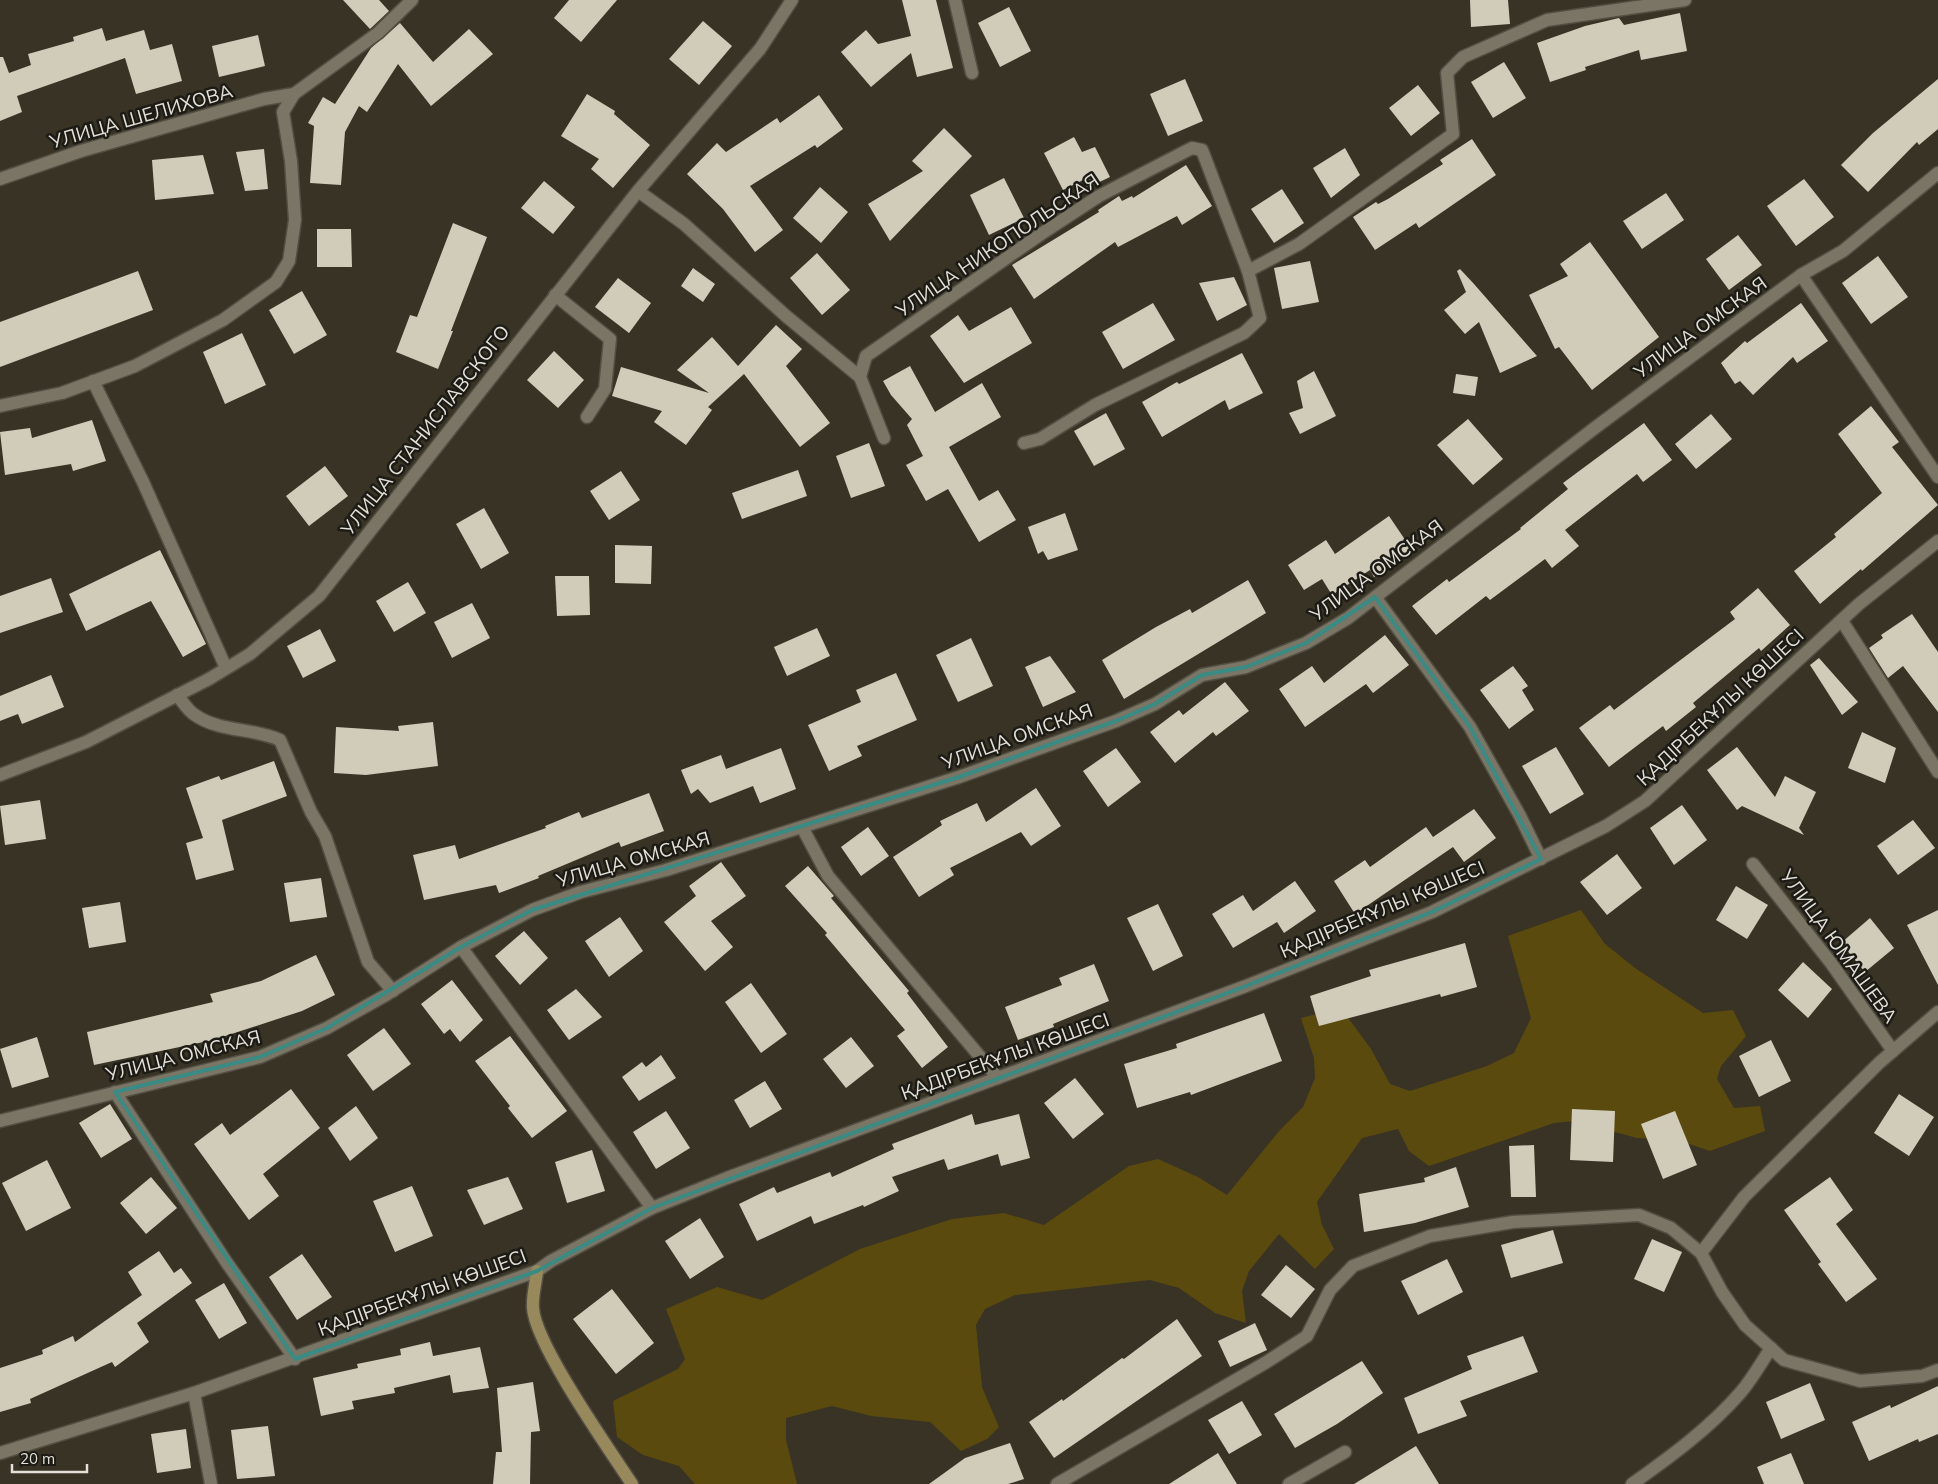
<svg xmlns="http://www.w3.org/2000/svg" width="1938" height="1484" viewBox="0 0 1938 1484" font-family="Mulish,sans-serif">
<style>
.green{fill:#5b4a0e}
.building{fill:#d1cbba}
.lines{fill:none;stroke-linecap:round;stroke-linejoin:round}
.street-casing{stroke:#524e42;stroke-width:15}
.secondary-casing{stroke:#524e42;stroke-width:15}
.street{stroke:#7a7565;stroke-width:12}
.secondary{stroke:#97895b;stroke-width:12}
.marked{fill:none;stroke:#398b83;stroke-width:4;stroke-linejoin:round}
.labels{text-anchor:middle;stroke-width:5;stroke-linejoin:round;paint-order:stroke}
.street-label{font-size:19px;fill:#e3e0d7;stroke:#1d1b15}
</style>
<rect width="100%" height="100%" fill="#383325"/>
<polygon class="green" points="1581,910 1605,944 1635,968 1703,1013 1733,1010 1746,1036 1721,1066 1717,1079 1734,1108 1760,1106 1765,1131 1710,1151 1678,1140 1637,1138 1575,1121 1554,1123 1429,1166 1409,1151 1398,1129 1362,1138 1317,1202 1322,1225 1334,1249 1315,1269 1279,1234 1249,1271 1242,1291 1246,1323 1215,1313 1179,1288 1150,1280 1015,1295 985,1309 976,1325 982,1387 999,1427 987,1439 961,1451 930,1422 871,1416 832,1406 786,1418 786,1440 797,1484 695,1484 679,1466 643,1455 617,1437 613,1401 678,1369 685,1359 666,1309 717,1287 762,1300 860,1249 952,1219 1004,1213 1044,1225 1129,1166 1158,1159 1198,1177 1227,1195 1280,1130 1303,1107 1315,1078 1314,1058 1301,1018 1341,1008 1371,1049 1390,1084 1410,1091 1487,1066 1514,1053 1531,1018 1508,936"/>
<g class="building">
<polygon points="343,0 379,0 389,11 370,29"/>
<polygon points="569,0 617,0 581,42 554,18"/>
<polygon points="902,0 936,0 953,68 917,77 911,53 871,87 841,52 866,30 878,44 911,36"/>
<polygon points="1470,0 1508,0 1510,24 1471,27"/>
<polygon points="1009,7 1031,51 1000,67 978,23"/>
<polygon points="1680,13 1687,51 1641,60 1639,50 1585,67 1586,70 1550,82 1537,43 1585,26 1619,18 1624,25"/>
<polygon points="703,21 732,46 699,85 669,59"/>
<polygon points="400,23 433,62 469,29 493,54 431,106 398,64 367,112 359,106 345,132 341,185 310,183 314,126 308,123 323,97 335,104 371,48"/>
<polygon points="102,28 106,41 144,30 150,50 172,44 182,81 136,94 125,58 17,96 22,112 0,121 0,57 3,57 9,73 31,65 28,54 74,41 73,37"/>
<polygon points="258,35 265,66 219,77 212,46"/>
<polygon points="1504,62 1526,98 1493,118 1471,82"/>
<polygon points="1185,79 1203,121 1168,136 1150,94"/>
<polygon points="1938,79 1938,129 1919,145 1917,142 1868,192 1841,165 1873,133"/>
<polygon points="1418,85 1440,113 1411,136 1389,108"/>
<polygon points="587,94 615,111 614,114 650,145 613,188 591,169 599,159 561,136"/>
<polygon points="819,95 843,129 817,148 815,145 750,186 783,230 755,252 723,209 687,174 717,143 726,152 777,118 780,123"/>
<polygon points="944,128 972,156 890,241 868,204 923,171 912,161"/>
<polygon points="1074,137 1082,152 1095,147 1110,177 1087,188 1083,180 1063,190 1044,153"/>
<polygon points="1472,139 1496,175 1419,228 1416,223 1375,250 1353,217 1376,202 1378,204 1388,199 1443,164 1440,160"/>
<polygon points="1345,148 1360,175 1331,198 1313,168"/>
<polygon points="264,149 268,189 245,191 236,152"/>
<polygon points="203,155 214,194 155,200 152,160"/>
<polygon points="1186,165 1212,206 1182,225 1177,216 1118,247 1115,242 1034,299 1012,265 1099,212 1098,210 1119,196 1122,201 1132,196 1133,198"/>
<polygon points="1004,178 1024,218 989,235 970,195"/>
<polygon points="1804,179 1834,217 1796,246 1767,206"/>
<polygon points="544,181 575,207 553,234 521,208"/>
<polygon points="820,187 848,212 821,243 793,218"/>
<polygon points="1282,189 1304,223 1274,243 1251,209"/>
<polygon points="1666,193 1684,220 1642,249 1623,221"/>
<polygon points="453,223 487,237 451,331 453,331 438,369 396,352 410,315 417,317"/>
<polygon points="317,229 351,229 352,267 317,267"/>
<polygon points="1738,235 1762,265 1729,290 1706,259"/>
<polygon points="1590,242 1659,337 1592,390 1559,347 1555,349 1529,295 1568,276 1560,264"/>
<polygon points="817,253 850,290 822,315 790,278"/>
<polygon points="1878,256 1908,297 1871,324 1842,283"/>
<polygon points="1310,261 1319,302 1282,309 1274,268"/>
<polygon points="693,268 715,284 703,302 681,286"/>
<polygon points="1460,269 1474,284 1537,356 1500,373 1479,322 1465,334 1444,310 1466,292 1457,271"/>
<polygon points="138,271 153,310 0,367 0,322"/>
<polygon points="1234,277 1247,305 1217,321 1199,283"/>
<polygon points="618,278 651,303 629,333 595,307"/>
<polygon points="302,291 327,335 294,354 269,310"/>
<polygon points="1153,303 1175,340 1123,369 1102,332"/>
<polygon points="1801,303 1828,341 1797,363 1793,357 1753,395 1740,381 1735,384 1721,363 1745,341 1747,343"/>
<polygon points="1011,307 1032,343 964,383 930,336 958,315 969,331"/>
<polygon points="776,325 802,349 786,366 830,423 800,447 744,374 708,407 712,410 686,445 654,422 662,411 612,396 621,367 709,393 677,370 712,337 738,366"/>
<polygon points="242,333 266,385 225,404 203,352"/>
<polygon points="554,351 584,380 558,408 527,380"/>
<polygon points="1242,353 1263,393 1229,410 1225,400 1162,437 1142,402 1177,382 1179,384"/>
<polygon points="910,366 935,412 982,383 1001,417 949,447 979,501 998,490 1016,520 979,542 948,489 926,501 906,465 923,456 907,425 912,419 891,395 883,381"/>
<polygon points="1314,371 1336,416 1300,434 1289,413 1303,408 1297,381"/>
<polygon points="1456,374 1478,377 1475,396 1453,393"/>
<polygon points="1871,406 1899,442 1892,447 1938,505 1862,571 1861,569 1820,604 1794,571 1836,537 1834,534 1882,493 1838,434"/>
<polygon points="1106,413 1125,449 1094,466 1074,431"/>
<polygon points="1711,414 1732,439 1696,469 1675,444"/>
<polygon points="1468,419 1503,459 1473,485 1437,445"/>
<polygon points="92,420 106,461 73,471 71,464 5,475 0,432 30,428 32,438"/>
<polygon points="1644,423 1672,460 1643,482 1637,474 1565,530 1579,546 1552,568 1545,559 1490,600 1486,596 1436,635 1412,606 1447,579 1449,582 1521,529 1520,528 1568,489 1563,483"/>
<polygon points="869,443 885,486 851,498 836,456"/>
<polygon points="325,466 348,496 309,526 286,496"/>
<polygon points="798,470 807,496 742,519 732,493"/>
<polygon points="621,471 640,500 609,520 590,491"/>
<polygon points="484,508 509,553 481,569 456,524"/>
<polygon points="1065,513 1078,550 1048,560 1043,551 1038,554 1028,527"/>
<polygon points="1389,516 1412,550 1374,577 1370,570 1332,595 1322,579 1304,590 1288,565 1326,540 1335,554"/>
<polygon points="615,545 652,546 651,584 615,583"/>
<polygon points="160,550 206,644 183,657 151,601 86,631 69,594"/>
<polygon points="555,576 589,576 590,615 557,616"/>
<polygon points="51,578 63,612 0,633 0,596"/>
<polygon points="1248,580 1266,613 1124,699 1102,660 1156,627 1190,609 1192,613"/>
<polygon points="408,582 426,613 394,632 376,601"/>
<polygon points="1758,588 1790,625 1761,651 1759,648 1693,703 1696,707 1666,731 1663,726 1609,767 1579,728 1610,705 1614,710 1735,619 1730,612"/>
<polygon points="472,603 490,638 452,658 434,622"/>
<polygon points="1912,614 1938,652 1938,712 1903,666 1888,678 1869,648 1883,638 1881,635"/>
<polygon points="817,628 830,656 787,676 774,647"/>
<polygon points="320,629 336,661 303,678 287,646"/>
<polygon points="1385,635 1409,665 1373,693 1366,684 1305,727 1279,689 1312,666 1324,683"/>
<polygon points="971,638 993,686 958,702 936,655"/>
<polygon points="1050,656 1076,692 1043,707 1025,667"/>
<polygon points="1819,658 1858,702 1842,715 1810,665"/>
<polygon points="1513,666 1528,686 1522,690 1534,710 1509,729 1480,690"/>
<polygon points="896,673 917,720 857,746 862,756 829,771 808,725 861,702 856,690"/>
<polygon points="51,675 64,707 22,724 18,714 0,721 0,696"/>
<polygon points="1225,682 1249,711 1216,736 1213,732 1175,763 1150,732 1179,710 1183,715"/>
<polygon points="433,722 438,766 366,775 334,773 336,727 399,731 398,726"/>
<polygon points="1862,732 1896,748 1885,783 1848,768"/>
<polygon points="1556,747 1584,794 1550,814 1522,766"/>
<polygon points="1737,747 1775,797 1785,776 1816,792 1799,828 1804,835 1742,806 1737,810 1707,770"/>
<polygon points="781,748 796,789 760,803 753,786 710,803 698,789 691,794 681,770 721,755 726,769"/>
<polygon points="1116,748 1141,782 1108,807 1083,771"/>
<polygon points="274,761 287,796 222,820 234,870 196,880 186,843 203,838 186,788 219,776 221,780"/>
<polygon points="1036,788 1061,826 1031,846 1021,832 950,868 954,875 919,897 893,857 942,825 940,821 977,803 986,822"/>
<polygon points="649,793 664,831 621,847 619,842 538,876 539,878 499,893 496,885 424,900 413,855 455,845 459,859 546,828 545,826 579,812 582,818"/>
<polygon points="40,800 46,839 5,845 0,806"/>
<polygon points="1682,805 1707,840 1674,865 1650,828"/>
<polygon points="1474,809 1496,838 1464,862 1453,847 1355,914 1334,881 1365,860 1370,867 1426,827 1433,837"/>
<polygon points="1913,820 1935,848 1898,875 1877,846"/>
<polygon points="868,827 889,856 861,876 841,847"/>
<polygon points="1617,854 1642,888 1607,915 1580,882"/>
<polygon points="721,862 746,896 711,921 733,947 705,971 664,922 696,896 689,886"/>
<polygon points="808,866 834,896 831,898 909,991 907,993 948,1047 922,1068 897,1036 905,1030 825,935 827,933 785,886"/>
<polygon points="321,878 327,917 290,922 284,883"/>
<polygon points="1295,881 1316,911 1284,933 1277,922 1233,948 1212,914 1243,895 1253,911"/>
<polygon points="1736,886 1768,905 1747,939 1716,920"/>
<polygon points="120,902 126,942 89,948 82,908"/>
<polygon points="1158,904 1183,956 1153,971 1127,918"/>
<polygon points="1938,910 1938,985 1907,925"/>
<polygon points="620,917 643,951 609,977 585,941"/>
<polygon points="1870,918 1894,948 1865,972 1841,943"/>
<polygon points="524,931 548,958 520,985 495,956"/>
<polygon points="1465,943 1477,987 1441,997 1440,994 1319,1026 1310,996 1371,976 1369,970"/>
<polygon points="316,955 335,995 302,1011 213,1040 94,1065 87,1032 213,1002 210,994 261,981"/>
<polygon points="1803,962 1832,989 1808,1018 1778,990"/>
<polygon points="1094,964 1109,1001 1053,1024 1054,1027 1018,1040 1005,1007 1062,985 1059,978"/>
<polygon points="452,980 483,1020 460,1042 450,1029 444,1034 421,1004"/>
<polygon points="751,983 787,1034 761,1053 725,1002"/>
<polygon points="576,989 602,1017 569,1040 547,1010"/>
<polygon points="1264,1013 1282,1061 1191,1095 1190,1092 1137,1108 1124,1064 1177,1048 1176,1044"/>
<polygon points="384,1028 411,1064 373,1091 347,1055"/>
<polygon points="510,1036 567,1111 532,1138 508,1108 510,1106 475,1061"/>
<polygon points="37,1037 49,1077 12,1088 0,1049"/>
<polygon points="851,1037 874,1066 846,1088 823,1059"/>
<polygon points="1771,1040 1791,1081 1759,1097 1739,1056"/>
<polygon points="661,1055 676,1078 639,1101 622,1077 642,1062 646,1067"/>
<polygon points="1075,1078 1104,1114 1073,1139 1044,1103"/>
<polygon points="765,1081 782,1109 750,1128 734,1100"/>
<polygon points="291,1089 320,1128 263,1174 279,1196 249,1220 194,1144 222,1123 230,1135"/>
<polygon points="1899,1094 1934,1117 1909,1156 1874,1133"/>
<polygon points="110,1104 132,1139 101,1158 79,1123"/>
<polygon points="356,1106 378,1138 350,1161 328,1128"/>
<polygon points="1572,1109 1615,1111 1613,1162 1570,1160"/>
<polygon points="666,1111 690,1148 656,1169 633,1132"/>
<polygon points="1675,1111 1697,1165 1663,1179 1641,1124"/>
<polygon points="972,1114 975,1125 1019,1114 1030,1158 1001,1166 998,1154 948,1170 944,1159 892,1177 899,1191 864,1207 863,1205 814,1224 811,1216 757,1241 739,1204 774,1187 777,1193 830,1172 832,1177 894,1149 892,1144"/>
<polygon points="1534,1145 1536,1197 1511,1197 1509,1146"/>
<polygon points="592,1150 605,1191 567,1203 555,1162"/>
<polygon points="47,1160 71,1208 26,1231 2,1183"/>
<polygon points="1456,1167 1469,1207 1415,1223 1364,1232 1359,1194 1425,1182 1424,1178"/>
<polygon points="151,1177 177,1208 146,1234 120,1203"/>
<polygon points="508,1177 523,1209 484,1225 467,1190"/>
<polygon points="1830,1177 1853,1210 1836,1224 1877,1279 1846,1302 1818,1264 1821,1262 1784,1210"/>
<polygon points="412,1186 433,1236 395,1252 373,1201"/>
<polygon points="700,1218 724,1257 690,1279 665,1241"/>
<polygon points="1553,1230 1563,1263 1511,1278 1501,1245"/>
<polygon points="1652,1239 1682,1252 1664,1292 1634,1279"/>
<polygon points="159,1251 174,1273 181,1268 192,1283 137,1323 149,1342 115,1367 112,1362 30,1399 31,1403 0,1412 0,1368 43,1354 42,1350 73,1336 75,1342 142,1295 128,1272"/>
<polygon points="302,1254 332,1297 297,1320 269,1277"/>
<polygon points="1447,1259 1463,1292 1418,1315 1401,1281"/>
<polygon points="1286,1265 1315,1289 1291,1318 1261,1295"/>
<polygon points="224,1283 247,1323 219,1339 195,1300"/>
<polygon points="612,1289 654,1343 616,1374 573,1319"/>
<polygon points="1177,1319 1202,1356 1054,1458 1029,1422 1062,1399 1063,1401 1122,1358 1124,1359"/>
<polygon points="1255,1323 1267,1350 1230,1367 1218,1341"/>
<polygon points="1523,1336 1538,1372 1460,1401 1467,1416 1418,1434 1404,1398 1472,1369 1467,1356"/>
<polygon points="430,1342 433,1356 480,1347 489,1388 453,1393 450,1375 394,1388 395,1393 352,1401 354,1409 321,1416 313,1378 358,1368 357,1364 401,1355 400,1349"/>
<polygon points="1362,1361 1383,1393 1337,1424 1295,1448 1274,1414"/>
<polygon points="533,1382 540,1431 531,1432 530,1484 493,1484 496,1452 502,1452 497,1388"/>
<polygon points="1810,1383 1825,1420 1781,1439 1766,1402"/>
<polygon points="1938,1386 1938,1434 1919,1442 1918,1439 1869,1461 1852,1422 1890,1405 1891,1408"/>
<polygon points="1242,1401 1262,1435 1229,1454 1208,1420"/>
<polygon points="268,1426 275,1476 237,1479 231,1430"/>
<polygon points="186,1429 191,1468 157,1473 151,1434"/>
<polygon points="1010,1443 1024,1479 1008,1484 929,1484 965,1458"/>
<polygon points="1416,1446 1439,1484 1354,1484"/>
<polygon points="1218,1453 1237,1484 1169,1484"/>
<polygon points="1791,1453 1804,1484 1764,1484 1757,1467"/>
</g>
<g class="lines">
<g class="street-casing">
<g id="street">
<polyline points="955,0 972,73"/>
<polyline points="0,179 81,151 264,99 294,94"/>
<polyline points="638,191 684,224 786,316 860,377"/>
<polyline points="1248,271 1299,244 1453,134 1447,73 1463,57 1547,20 1685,0"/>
<polyline points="1801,275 1938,477"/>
<polyline points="555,295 610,339 605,389 587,417"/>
<polyline points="93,381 143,482 226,668"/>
<polyline points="0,406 62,393 135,366 223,320 276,282 289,261 295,220 291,161 283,112 294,94 378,33 412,0"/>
<polyline points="884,438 860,377 866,356 1041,234 1099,196 1192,148 1202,150 1248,271 1260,318 1244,333 1095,405 1040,439 1024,443"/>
<polyline points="1375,597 1470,727 1520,816 1541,859"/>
<polyline points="1842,621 1938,772"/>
<path d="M177,695C183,702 188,711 195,715C219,732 254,728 280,740L311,812L325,836L368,962L393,991"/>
<polyline points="0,775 86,742 209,679 250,654 319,596 638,191 760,49 792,0"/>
<polyline points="802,827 828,876 998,1078"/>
<polyline points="1753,864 1831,963 1893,1051"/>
<polyline points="461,947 652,1208"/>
<polyline points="115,1092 227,1263 295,1359"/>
<polyline points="0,1121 260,1057 327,1028 386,995 461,947 532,910 581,892 666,870 959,777 1116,721 1155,704 1202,675 1246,667 1306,643 1348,618 1596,427 1801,275 1843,251 1938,173"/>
<polyline points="1701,1253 1722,1292 1745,1325 1784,1360 1860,1381 1922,1376 1938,1370"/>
<polyline points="194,1393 211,1484"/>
<polyline points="0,1453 194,1393 537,1271 551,1261 652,1208 727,1178 1246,986 1432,912 1606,826 1645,801 1859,604 1938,541"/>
<polyline points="1057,1484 1265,1363 1307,1336 1330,1290 1353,1266 1430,1236 1513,1222 1639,1215 1671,1228 1701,1253 1744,1197 1879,1063 1938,1012"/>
<polyline points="1289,1484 1345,1452"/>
<path d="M1632,1484C1670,1457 1710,1428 1741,1392C1752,1379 1761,1363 1771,1348"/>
</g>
</g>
<g class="secondary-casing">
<path id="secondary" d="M537,1271C536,1283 532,1296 533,1308C535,1344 609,1449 632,1484"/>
</g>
<use href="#street" class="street"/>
<use href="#secondary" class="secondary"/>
</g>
<path class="marked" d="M1375,597L1470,727L1541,859L1432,912L1246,986L652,1208L537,1271L295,1359L115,1092L260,1057L327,1028L461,947L532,910L959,777L1116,721L1155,704L1202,675L1246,667L1306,643Z"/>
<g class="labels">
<g class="street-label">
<text transform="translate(141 116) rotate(-16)" y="7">УЛИЦА ШЕЛИХОВА</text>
<text transform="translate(997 245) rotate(-34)" y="7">УЛИЦА НИКОПОЛЬСКАЯ</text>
<text transform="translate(1700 327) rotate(-36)" y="7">УЛИЦА ОМСКАЯ</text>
<text transform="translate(425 430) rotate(-52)" y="7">УЛИЦА СТАНИСЛАВСКОГО</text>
<text transform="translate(1376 570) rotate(-36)" y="7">УЛИЦА ОМСКАЯ</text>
<text transform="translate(1720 707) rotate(-43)" y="7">ҚАДІРБЕКҰЛЫ КӨШЕСІ</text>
<text transform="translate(1017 736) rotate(-20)" y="7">УЛИЦА ОМСКАЯ</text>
<text transform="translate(633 859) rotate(-16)" y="7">УЛИЦА ОМСКАЯ</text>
<text transform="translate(1382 909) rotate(-23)" y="7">ҚАДІРБЕКҰЛЫ КӨШЕСІ</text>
<text transform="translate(1839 946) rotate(54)" y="7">УЛИЦА ЮМАШЕВА</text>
<text transform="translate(183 1055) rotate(-14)" y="7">УЛИЦА ОМСКАЯ</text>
<text transform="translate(1005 1056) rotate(-20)" y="7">ҚАДІРБЕКҰЛЫ КӨШЕСІ</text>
<text transform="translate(422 1292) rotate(-20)" y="7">ҚАДІРБЕКҰЛЫ КӨШЕСІ</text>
</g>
</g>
<path d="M12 1464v8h75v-8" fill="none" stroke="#e3e0d7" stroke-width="2.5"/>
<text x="20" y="1464" font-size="15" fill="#e3e0d7" stroke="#1d1b15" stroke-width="4" paint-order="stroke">20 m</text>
</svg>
